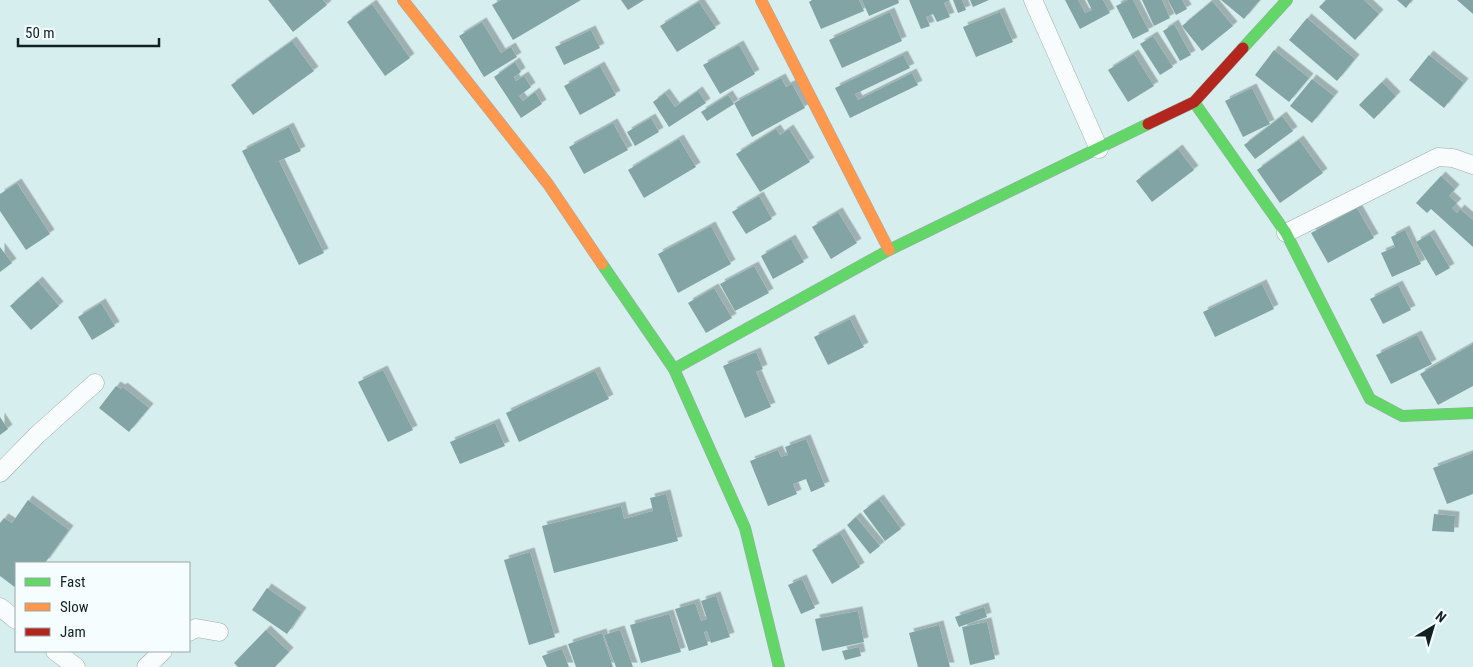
<svg xmlns="http://www.w3.org/2000/svg" width="1473" height="667" viewBox="0 0 1473 667" font-family="'Roboto Condensed',sans-serif">
<style>
.building{fill:#83a4a5;filter:url(#shadow)}
.lines{fill:none;stroke-linecap:round;stroke-linejoin:round}
.street-casing{stroke:#9aacac;stroke-width:19}
.fast-casing{stroke:#9aacac;stroke-width:12}
.slow-casing{stroke:#9aacac;stroke-width:12}
.jam-casing{stroke:#9aacac;stroke-width:12}
.street{stroke:#f9fcfd;stroke-width:18}
.fast{stroke:#63d668;stroke-width:11}
.slow{stroke:#ff974d;stroke-width:11}
.jam{stroke:#b3261e;stroke-width:11}
</style>
<defs>
<filter id="shadow"><feDropShadow dx="4.5" dy="-4.5" stdDeviation="0" flood-color="#0004"/></filter>
</defs>
<rect width="100%" height="100%" fill="#d7eeef"/>
<g class="building">
<polygon points="268,0 323,0 327,5 293,32"/>
<polygon points="501,0 581,0 513,40 492,5"/>
<polygon points="621,0 644,0 628,10"/>
<polygon points="812,0 859,0 864,11 821,29 809,2"/>
<polygon points="862,0 898,0 899,3 869,16"/>
<polygon points="909,0 950,0 944,3 950,17 937,22 933,14 926,17 930,26 921,29"/>
<polygon points="953,0 962,0 966,10 958,13"/>
<polygon points="970,0 989,0 973,7"/>
<polygon points="1065,0 1078,0 1085,13 1092,10 1087,0 1103,0 1110,13 1080,29"/>
<polygon points="1128,0 1133,0 1149,31 1133,39 1116,6"/>
<polygon points="1142,0 1162,0 1170,18 1154,26"/>
<polygon points="1168,0 1182,0 1187,9 1176,15"/>
<polygon points="1221,0 1260,0 1244,19"/>
<polygon points="1326,0 1364,0 1379,14 1355,40 1319,7"/>
<polygon points="1397,0 1412,0 1406,8"/>
<polygon points="1457,0 1473,0 1473,14"/>
<polygon points="1212,1 1233,26 1202,51 1182,26"/>
<polygon points="699,2 716,28 677,52 660,26"/>
<polygon points="372,4 410,58 385,76 347,22"/>
<polygon points="890,12 902,41 842,68 829,40"/>
<polygon points="1000,12 1013,42 976,57 963,27"/>
<polygon points="1307,18 1355,59 1337,81 1289,40"/>
<polygon points="482,22 501,53 511,47 517,57 484,77 459,36"/>
<polygon points="1174,24 1191,55 1180,61 1163,31"/>
<polygon points="591,30 600,48 564,65 555,47"/>
<polygon points="1153,36 1173,67 1160,75 1140,44"/>
<polygon points="292,41 314,71 253,115 231,85"/>
<polygon points="739,45 755,74 720,94 703,65"/>
<polygon points="1274,50 1309,78 1289,102 1255,75"/>
<polygon points="1134,54 1154,86 1128,102 1108,70"/>
<polygon points="903,55 910,68 855,94 858,100 912,73 918,85 850,118 835,88"/>
<polygon points="1429,55 1464,83 1444,108 1409,80"/>
<polygon points="515,62 521,72 514,77 516,81 524,76 531,87 519,96 523,101 535,92 542,104 521,118 494,77"/>
<polygon points="600,66 616,95 580,115 564,86"/>
<polygon points="781,78 786,87 792,84 805,108 752,137 734,103"/>
<polygon points="1312,79 1334,96 1312,123 1290,106"/>
<polygon points="1382,82 1396,96 1374,119 1359,105"/>
<polygon points="1252,88 1270,124 1243,137 1225,101"/>
<polygon points="698,91 706,103 669,127 653,102 665,93 675,107"/>
<polygon points="728,95 734,104 707,121 701,112"/>
<polygon points="1282,116 1293,131 1255,159 1244,145"/>
<polygon points="651,118 659,132 635,146 627,132"/>
<polygon points="613,123 628,150 584,174 569,147"/>
<polygon points="289,127 301,151 279,161 324,253 299,265 242,151"/>
<polygon points="776,129 780,135 789,129 810,162 760,192 736,154"/>
<polygon points="679,139 696,167 644,198 628,170"/>
<polygon points="1299,140 1323,173 1280,203 1257,170"/>
<polygon points="1178,149 1194,170 1152,202 1136,181"/>
<polygon points="1441,176 1455,189 1449,196 1457,203 1452,208 1457,213 1460,209 1473,220 1473,247 1431,209 1427,213 1416,203"/>
<polygon points="17,183 50,234 26,250 0,211 0,194"/>
<polygon points="759,196 772,219 746,234 732,212"/>
<polygon points="1357,208 1374,238 1328,263 1311,233"/>
<polygon points="838,212 857,243 831,259 812,227"/>
<polygon points="711,226 731,264 678,293 658,254"/>
<polygon points="1405,230 1421,264 1392,277 1381,253 1395,247 1391,237"/>
<polygon points="1430,234 1450,268 1436,276 1416,242"/>
<polygon points="791,239 804,262 773,279 761,256"/>
<polygon points="0,247 12,263 0,272"/>
<polygon points="754,266 769,293 735,311 720,284"/>
<polygon points="38,281 59,306 31,330 10,306"/>
<polygon points="1262,284 1274,309 1215,337 1203,312"/>
<polygon points="1398,285 1411,310 1383,324 1370,299"/>
<polygon points="714,288 732,318 706,333 688,303"/>
<polygon points="101,303 115,326 92,340 78,317"/>
<polygon points="850,319 864,347 828,365 814,337"/>
<polygon points="1417,335 1432,364 1391,384 1376,355"/>
<polygon points="1473,344 1473,386 1438,405 1420,374"/>
<polygon points="756,352 763,369 756,372 771,407 745,418 723,366"/>
<polygon points="383,370 413,430 388,442 358,382"/>
<polygon points="595,371 609,399 519,442 506,413"/>
<polygon points="116,386 121,389 123,387 149,408 129,432 99,408"/>
<polygon points="0,417 8,429 0,435"/>
<polygon points="495,423 505,446 460,464 450,442"/>
<polygon points="806,439 825,486 811,492 806,479 793,484 797,494 768,506 750,461 778,450 781,457 788,455 785,447"/>
<polygon points="1473,453 1473,494 1447,504 1433,468"/>
<polygon points="666,494 678,541 554,573 542,526 621,506 624,519 653,511 650,498"/>
<polygon points="879,499 901,529 885,541 863,511"/>
<polygon points="28,500 69,530 45,563 16,563 16,588 0,576 0,523 4,518 12,523"/>
<polygon points="1434,514 1455,516 1454,532 1432,531"/>
<polygon points="856,517 880,546 870,554 847,525"/>
<polygon points="840,533 860,567 832,584 812,550"/>
<polygon points="530,552 555,637 529,645 504,560"/>
<polygon points="802,579 815,608 801,614 788,585"/>
<polygon points="267,588 302,612 287,634 252,610"/>
<polygon points="716,596 730,637 711,643 707,631 704,632 708,645 689,651 675,609 695,603 701,621 707,619 701,601"/>
<polygon points="984,607 987,617 959,627 955,617"/>
<polygon points="858,611 864,642 822,651 815,619"/>
<polygon points="669,614 681,652 641,663 630,625"/>
<polygon points="987,622 995,659 970,665 962,627"/>
<polygon points="939,625 950,667 918,667 909,633"/>
<polygon points="266,630 289,652 275,667 238,667 234,663"/>
<polygon points="620,630 633,667 616,667 604,635"/>
<polygon points="602,633 613,667 576,667 568,644"/>
<polygon points="859,647 861,656 845,660 842,651"/>
<polygon points="562,649 569,667 547,667 542,656"/>
</g>
<g class="lines">
<g class="street-casing">
<g id="street">
<polyline points="1033,0 1099,149"/>
<polyline points="1286,233 1438,157 1453,158 1473,165"/>
<polyline points="0,473 37,435 95,383"/>
<polyline points="0,607 16,620"/>
<polyline points="189,632 196,628 219,632"/>
<polyline points="55,651 76,667"/>
<polyline points="146,667 163,651"/>
</g>
</g>
<g class="fast-casing">
<g id="fast">
<polyline points="1243,48 1287,0"/>
<polyline points="1194,102 1286,233 1370,399 1402,416 1473,413"/>
<polyline points="602,264 674,369 745,528 779,667"/>
<polyline points="674,369 889,250 1148,124"/>
</g>
</g>
<g class="slow-casing">
<g id="slow">
<polyline points="403,0 548,184 602,264"/>
<polyline points="761,0 889,250"/>
</g>
</g>
<g class="jam-casing">
<polyline id="jam" points="1148,124 1194,102 1243,48"/>
</g>
<use href="#street" class="street"/>
<use href="#fast" class="fast"/>
<use href="#slow" class="slow"/>
<use href="#jam" class="jam"/>
</g>
<rect x="15" y="562" width="175" height="90" fill="#f5fdfe" stroke="#9aa5a6"/>
<rect x="25" y="578" width="25" height="8" fill="#63d668" stroke="#9aa5a6"/>
<text x="60" y="587" font-size="15" fill="#112122">Fast</text>
<rect x="25" y="603" width="25" height="8" fill="#ff974d" stroke="#9aa5a6"/>
<text x="60" y="612" font-size="15" fill="#112122">Slow</text>
<rect x="25" y="628" width="25" height="8" fill="#b3261e" stroke="#9aa5a6"/>
<text x="60" y="637" font-size="15" fill="#112122">Jam</text>
<g transform="translate(1433 627) rotate(38)" stroke="#f5fdfe" stroke-width="4" paint-order="stroke">
<path d="M0-4L9 19L0 12L-9 19Z" fill="#112122"/>
<text y="-8" font-size="14" font-weight="bold" text-anchor="middle" fill="#112122">N</text>
</g>
<path d="M18 38v8h141v-8" fill="none" stroke="#112122" stroke-width="2.5"/>
<text x="25" y="38" font-size="15" fill="#112122" stroke="#f5fdfe" stroke-width="4" paint-order="stroke">50 m</text>
</svg>
